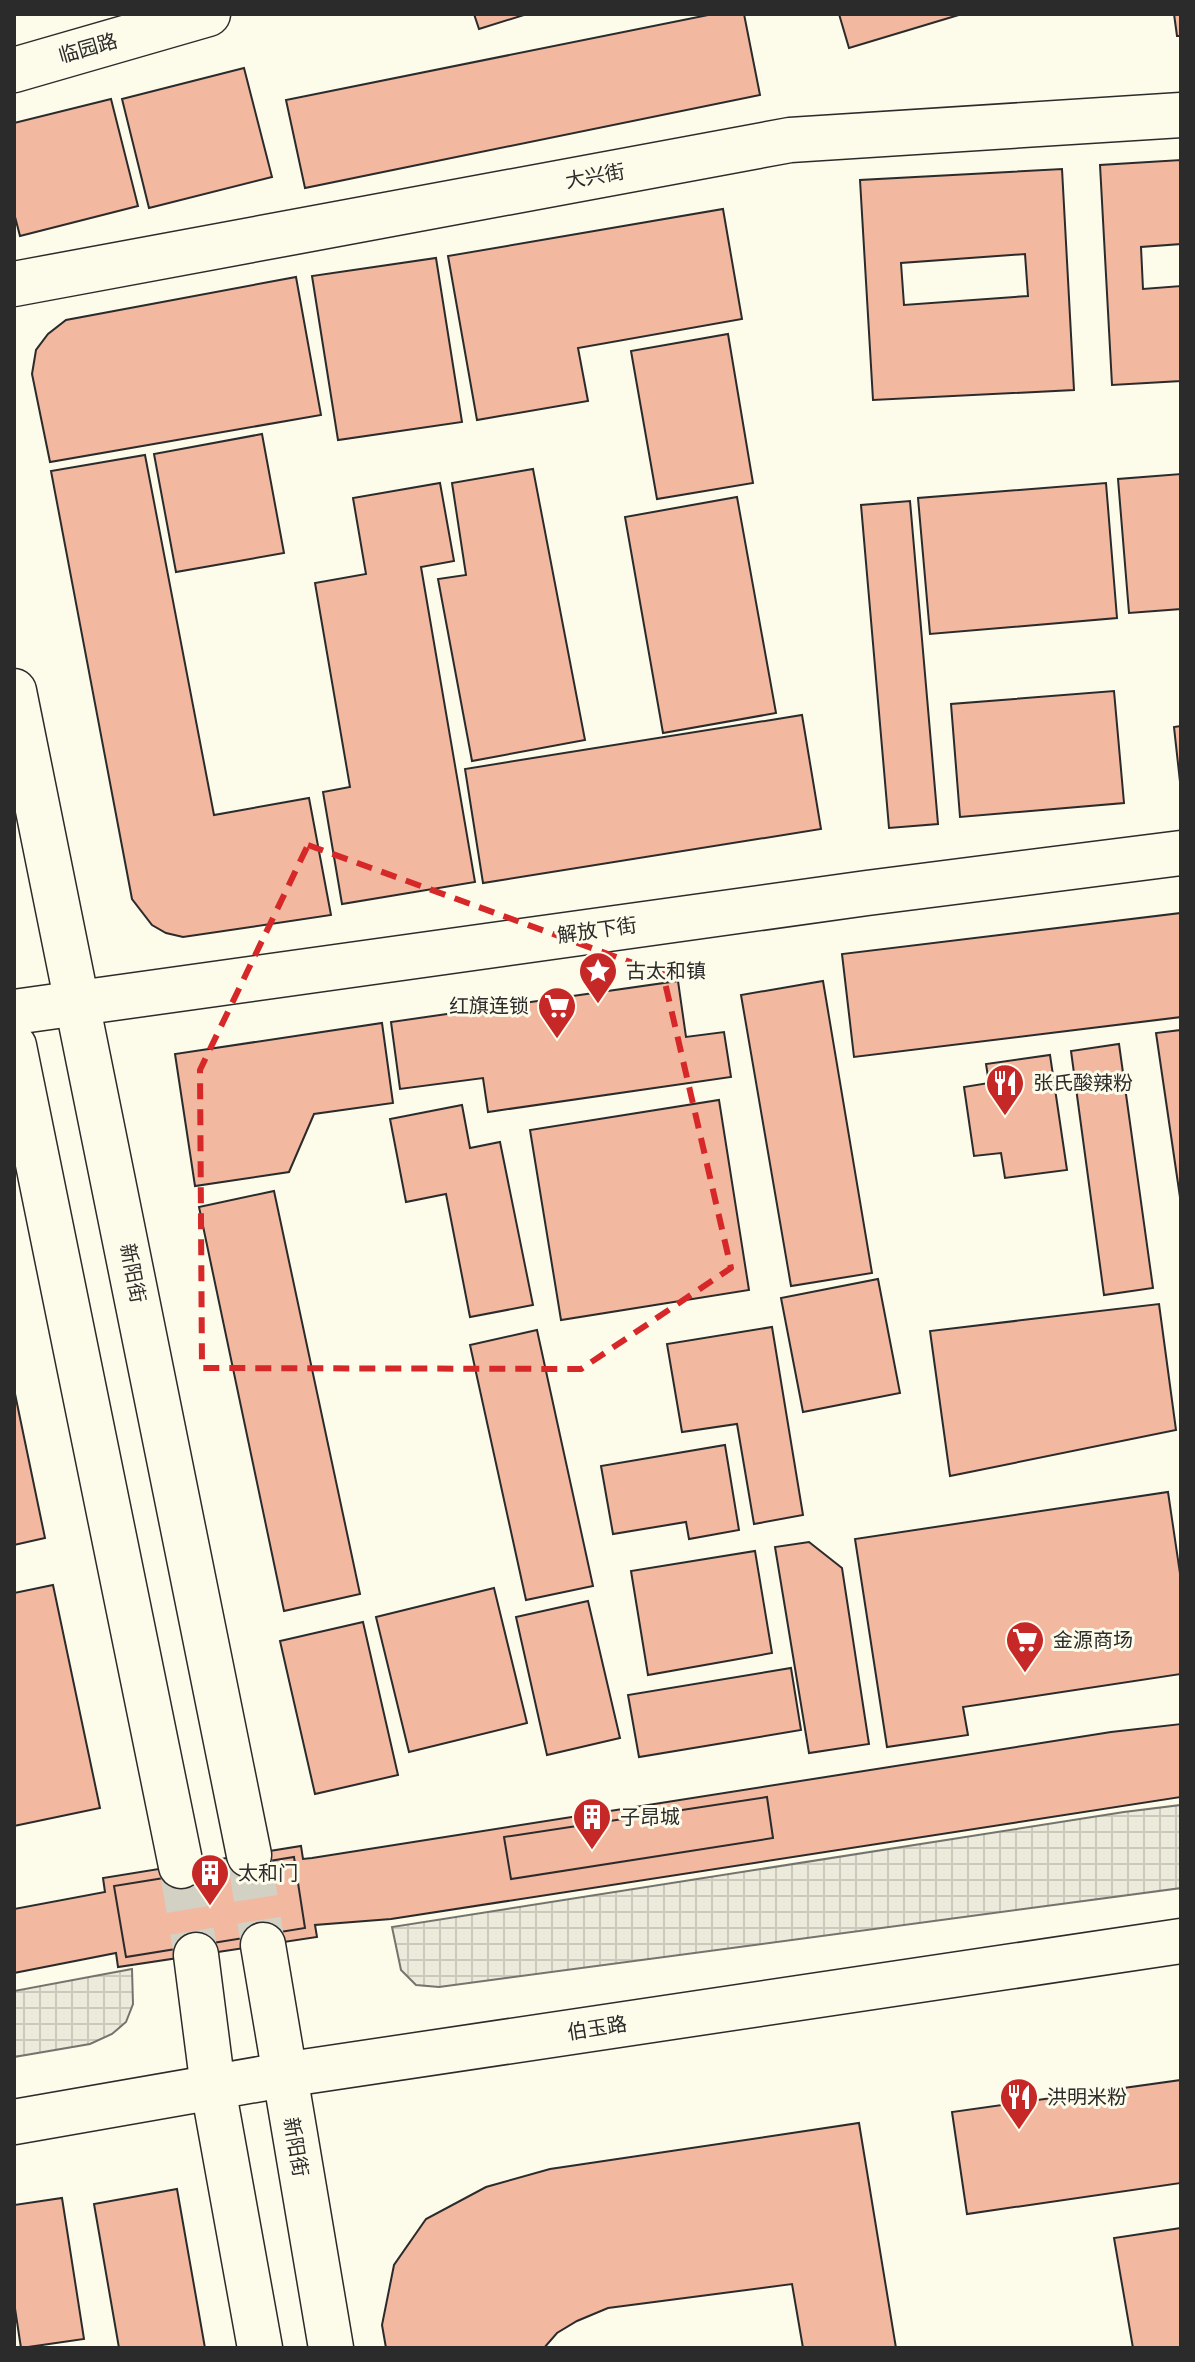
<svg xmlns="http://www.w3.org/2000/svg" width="1195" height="2362" viewBox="0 0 1195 2362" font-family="Arial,'Noto Sans SC',sans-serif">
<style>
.plaza{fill:url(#plaza-grid);stroke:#74746e;stroke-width:2}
.building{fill:#f2b8a0;stroke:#2b2b2b;stroke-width:2;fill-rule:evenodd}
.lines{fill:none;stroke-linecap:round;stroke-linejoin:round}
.secondary-tunnel{stroke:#d3d1c4;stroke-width:44;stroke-dasharray:44 22;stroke-linecap:butt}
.minor-casing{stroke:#2b2b2b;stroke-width:47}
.tertiary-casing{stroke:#2b2b2b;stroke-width:47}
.secondary-casing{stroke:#2b2b2b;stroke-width:47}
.minor{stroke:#fdfbea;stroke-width:44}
.tertiary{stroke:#fdfbea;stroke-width:44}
.secondary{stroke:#fdfbea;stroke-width:44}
.marked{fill:none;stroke:#d62828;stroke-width:6;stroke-dasharray:16 10;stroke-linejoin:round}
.labels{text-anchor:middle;stroke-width:6;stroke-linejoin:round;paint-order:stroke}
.street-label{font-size:20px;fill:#2b2b2b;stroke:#fdfbea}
.poi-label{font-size:20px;fill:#2b2b2b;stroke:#fdfbea;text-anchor:start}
</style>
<defs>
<pattern id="plaza-grid" width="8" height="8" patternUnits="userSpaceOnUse" patternTransform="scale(2)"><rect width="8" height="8" fill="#eceadb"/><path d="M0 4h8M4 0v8" fill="none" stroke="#cbc9bc"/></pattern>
</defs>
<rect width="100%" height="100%" fill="#fdfbea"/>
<g class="plaza">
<polygon points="1181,1805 1181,1888 439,1987 416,1985 401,1970 392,1927 1124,1812"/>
<polygon points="132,1969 133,2004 126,2022 112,2034 90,2044 14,2057 14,1991"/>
</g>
<g class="building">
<polygon points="474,14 527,14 479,29"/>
<polygon points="713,14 744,14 760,95 305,188 286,100"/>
<polygon points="839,14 962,14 849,48"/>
<polygon points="1174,14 1181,14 1181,36 1177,36"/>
<polygon points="244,68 272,177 149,208 122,99"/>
<polygon points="111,99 138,206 20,236 14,213 14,123"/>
<polygon points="1181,160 1181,244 1141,247 1143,289 1181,286 1181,381 1112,385 1100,165"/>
<path d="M1062,169L1074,390L873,400L860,180ZM1025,254L1028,296L904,305L901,263Z"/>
<polygon points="723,209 742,319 578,348 588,401 477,420 448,256"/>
<polygon points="436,258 462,422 338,440 312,276"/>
<polygon points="296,277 321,415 50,462 32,374 36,350 48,334 66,320"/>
<polygon points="728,334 753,483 657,499 631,351"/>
<polygon points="262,434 284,553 176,572 154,454"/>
<polygon points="145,455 214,815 309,798 331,915 183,937 166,933 152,925 132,899 51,471"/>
<polygon points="533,469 585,740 472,761 438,579 466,575 452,483"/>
<polygon points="1181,474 1181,609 1129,613 1118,479"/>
<polygon points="440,483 454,561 421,567 475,882 342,904 323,792 350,787 315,583 366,574 353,498"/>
<polygon points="1106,483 1117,618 930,634 918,498"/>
<polygon points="737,497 776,713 663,733 625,517"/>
<polygon points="910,501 938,824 889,828 861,505"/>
<polygon points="1114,691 1124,803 960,817 951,704"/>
<polygon points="802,715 821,829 483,883 465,769"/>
<polygon points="1181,726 1181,791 1174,727"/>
<polygon points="1181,913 1181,1017 854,1057 842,954"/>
<polygon points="678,981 686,1037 724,1032 731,1077 488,1112 483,1078 400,1089 391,1022"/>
<polygon points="823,981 872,1273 791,1286 741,995"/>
<polygon points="382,1023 393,1103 314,1114 289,1172 195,1186 175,1054"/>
<polygon points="1181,1030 1181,1204 1156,1033"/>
<polygon points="1119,1044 1153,1288 1104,1295 1071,1051"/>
<polygon points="1050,1055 1067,1170 1005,1178 1001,1153 974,1156 964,1087 989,1083 986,1064"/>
<polygon points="719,1100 749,1290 561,1320 530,1130"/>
<polygon points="462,1105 470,1148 500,1142 533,1305 470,1317 446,1194 406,1202 390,1119"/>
<polygon points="274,1191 360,1594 284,1611 199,1207"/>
<polygon points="878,1279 900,1393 803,1412 781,1298"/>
<polygon points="1159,1304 1176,1430 950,1476 930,1331"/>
<polygon points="772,1327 803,1515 754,1524 737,1424 682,1432 667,1344"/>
<polygon points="537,1330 593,1586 526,1600 470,1345"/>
<polygon points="14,1389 45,1538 14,1545"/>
<polygon points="725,1445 739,1530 689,1539 686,1522 613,1534 601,1466"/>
<polygon points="1168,1492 1181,1580 1181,1674 963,1707 968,1735 887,1747 855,1539"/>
<polygon points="809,1542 842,1568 869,1744 809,1753 775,1547"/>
<polygon points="755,1551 772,1653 648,1675 631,1571"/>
<polygon points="53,1585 100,1808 14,1826 14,1593"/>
<polygon points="494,1588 527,1723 409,1752 376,1617"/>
<polygon points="588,1601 620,1738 547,1755 516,1617"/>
<polygon points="363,1622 398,1775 315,1794 280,1641"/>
<polygon points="791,1668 801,1730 639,1757 628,1695"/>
<polygon points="1181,1724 1181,1797 391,1919 315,1925 317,1937 118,1967 116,1953 14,1973 14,1909 105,1892 103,1878 301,1846 303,1859 312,1858 1111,1732"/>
<polygon points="767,1797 773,1838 511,1879 504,1837"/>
<polygon points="294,1857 305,1928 126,1957 114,1886"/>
<polygon points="1181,2080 1181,2183 967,2214 952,2112"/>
<polygon points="859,2123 896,2348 803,2348 792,2284 608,2308 577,2321 557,2333 544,2348 386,2348 382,2325 394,2265 426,2219 486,2187 550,2169"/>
<polygon points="177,2189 205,2348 119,2348 94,2204"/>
<polygon points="62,2198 84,2339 21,2348 14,2302 14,2205"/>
<polygon points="1181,2228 1181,2348 1133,2348 1114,2238"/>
</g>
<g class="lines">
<g class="secondary-tunnel">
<polyline points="249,1855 263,1945"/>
<polyline points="181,1866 196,1955"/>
</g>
<g class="minor-casing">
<g id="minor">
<polyline points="14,70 208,14"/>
<polyline points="14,284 790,140 1181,115"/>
</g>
</g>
<g class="tertiary-casing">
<polyline id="tertiary" points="14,1012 867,893 1181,853"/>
</g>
<g class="secondary-casing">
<g id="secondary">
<polyline points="14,691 249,1855"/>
<polyline points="14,1046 181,1866"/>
<polyline points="263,1945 331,2348"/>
<polyline points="196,1955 213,2088 260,2348"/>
<polyline points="14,2122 283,2075 1181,1941"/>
</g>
</g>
<use href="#minor" class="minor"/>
<use href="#tertiary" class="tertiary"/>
<use href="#secondary" class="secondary"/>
</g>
<path class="marked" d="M308,845L663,974L731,1268L581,1369L202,1368L200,1070Z"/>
<defs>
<g id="sight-pin" transform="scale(2)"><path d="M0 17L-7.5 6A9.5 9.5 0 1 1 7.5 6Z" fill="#c62828" stroke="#fdfbea"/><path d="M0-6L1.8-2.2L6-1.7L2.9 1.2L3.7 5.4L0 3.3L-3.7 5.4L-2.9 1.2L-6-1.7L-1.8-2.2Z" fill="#fff"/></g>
<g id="supermarket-pin" transform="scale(2)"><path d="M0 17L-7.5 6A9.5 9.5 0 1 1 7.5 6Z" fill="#c62828" stroke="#fdfbea"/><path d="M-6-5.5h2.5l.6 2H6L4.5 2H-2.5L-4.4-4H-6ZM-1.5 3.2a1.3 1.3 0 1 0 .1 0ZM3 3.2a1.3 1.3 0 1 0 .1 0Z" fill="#fff"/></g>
<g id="restaurant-pin" transform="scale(2)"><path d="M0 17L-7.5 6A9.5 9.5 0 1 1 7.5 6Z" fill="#c62828" stroke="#fdfbea"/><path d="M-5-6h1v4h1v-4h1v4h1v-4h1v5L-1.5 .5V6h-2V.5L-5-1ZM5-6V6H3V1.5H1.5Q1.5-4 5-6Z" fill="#fff"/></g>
<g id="building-pin" transform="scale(2)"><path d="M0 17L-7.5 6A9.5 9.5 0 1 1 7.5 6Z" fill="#c62828" stroke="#fdfbea"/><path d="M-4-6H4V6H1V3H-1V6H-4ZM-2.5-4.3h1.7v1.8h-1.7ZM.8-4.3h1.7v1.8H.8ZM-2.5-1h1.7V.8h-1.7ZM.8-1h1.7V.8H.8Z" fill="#fff"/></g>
</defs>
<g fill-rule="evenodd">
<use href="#sight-pin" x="598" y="971"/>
<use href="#supermarket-pin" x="557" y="1006"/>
<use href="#restaurant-pin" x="1005" y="1083"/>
<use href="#supermarket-pin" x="1025" y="1640"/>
<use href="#building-pin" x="592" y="1817"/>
<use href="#building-pin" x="210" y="1873"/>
<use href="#restaurant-pin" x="1019" y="2097"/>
</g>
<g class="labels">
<g class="street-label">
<text transform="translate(88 48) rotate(-16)" y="7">临园路</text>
<text transform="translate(595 176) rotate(-10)" y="7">大兴街</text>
<text transform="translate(597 930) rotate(-8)" y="7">解放下街</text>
<text transform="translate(133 1273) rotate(79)" y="7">新阳街</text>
<text transform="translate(597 2028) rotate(-9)" y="7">伯玉路</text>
<text transform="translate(296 2147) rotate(80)" y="7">新阳街</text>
</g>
<g class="poi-label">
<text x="626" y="978">古太和镇</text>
<text x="529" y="1013" text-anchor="end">红旗连锁</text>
<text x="1033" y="1090">张氏酸辣粉</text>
<text x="1053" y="1647">金源商场</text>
<text x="620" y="1824">子昂城</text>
<text x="238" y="1880">太和门</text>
<text x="1047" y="2104">洪明米粉</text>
</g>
</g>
<rect width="1195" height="2362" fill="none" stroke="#2b2b2b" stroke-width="32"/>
</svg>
